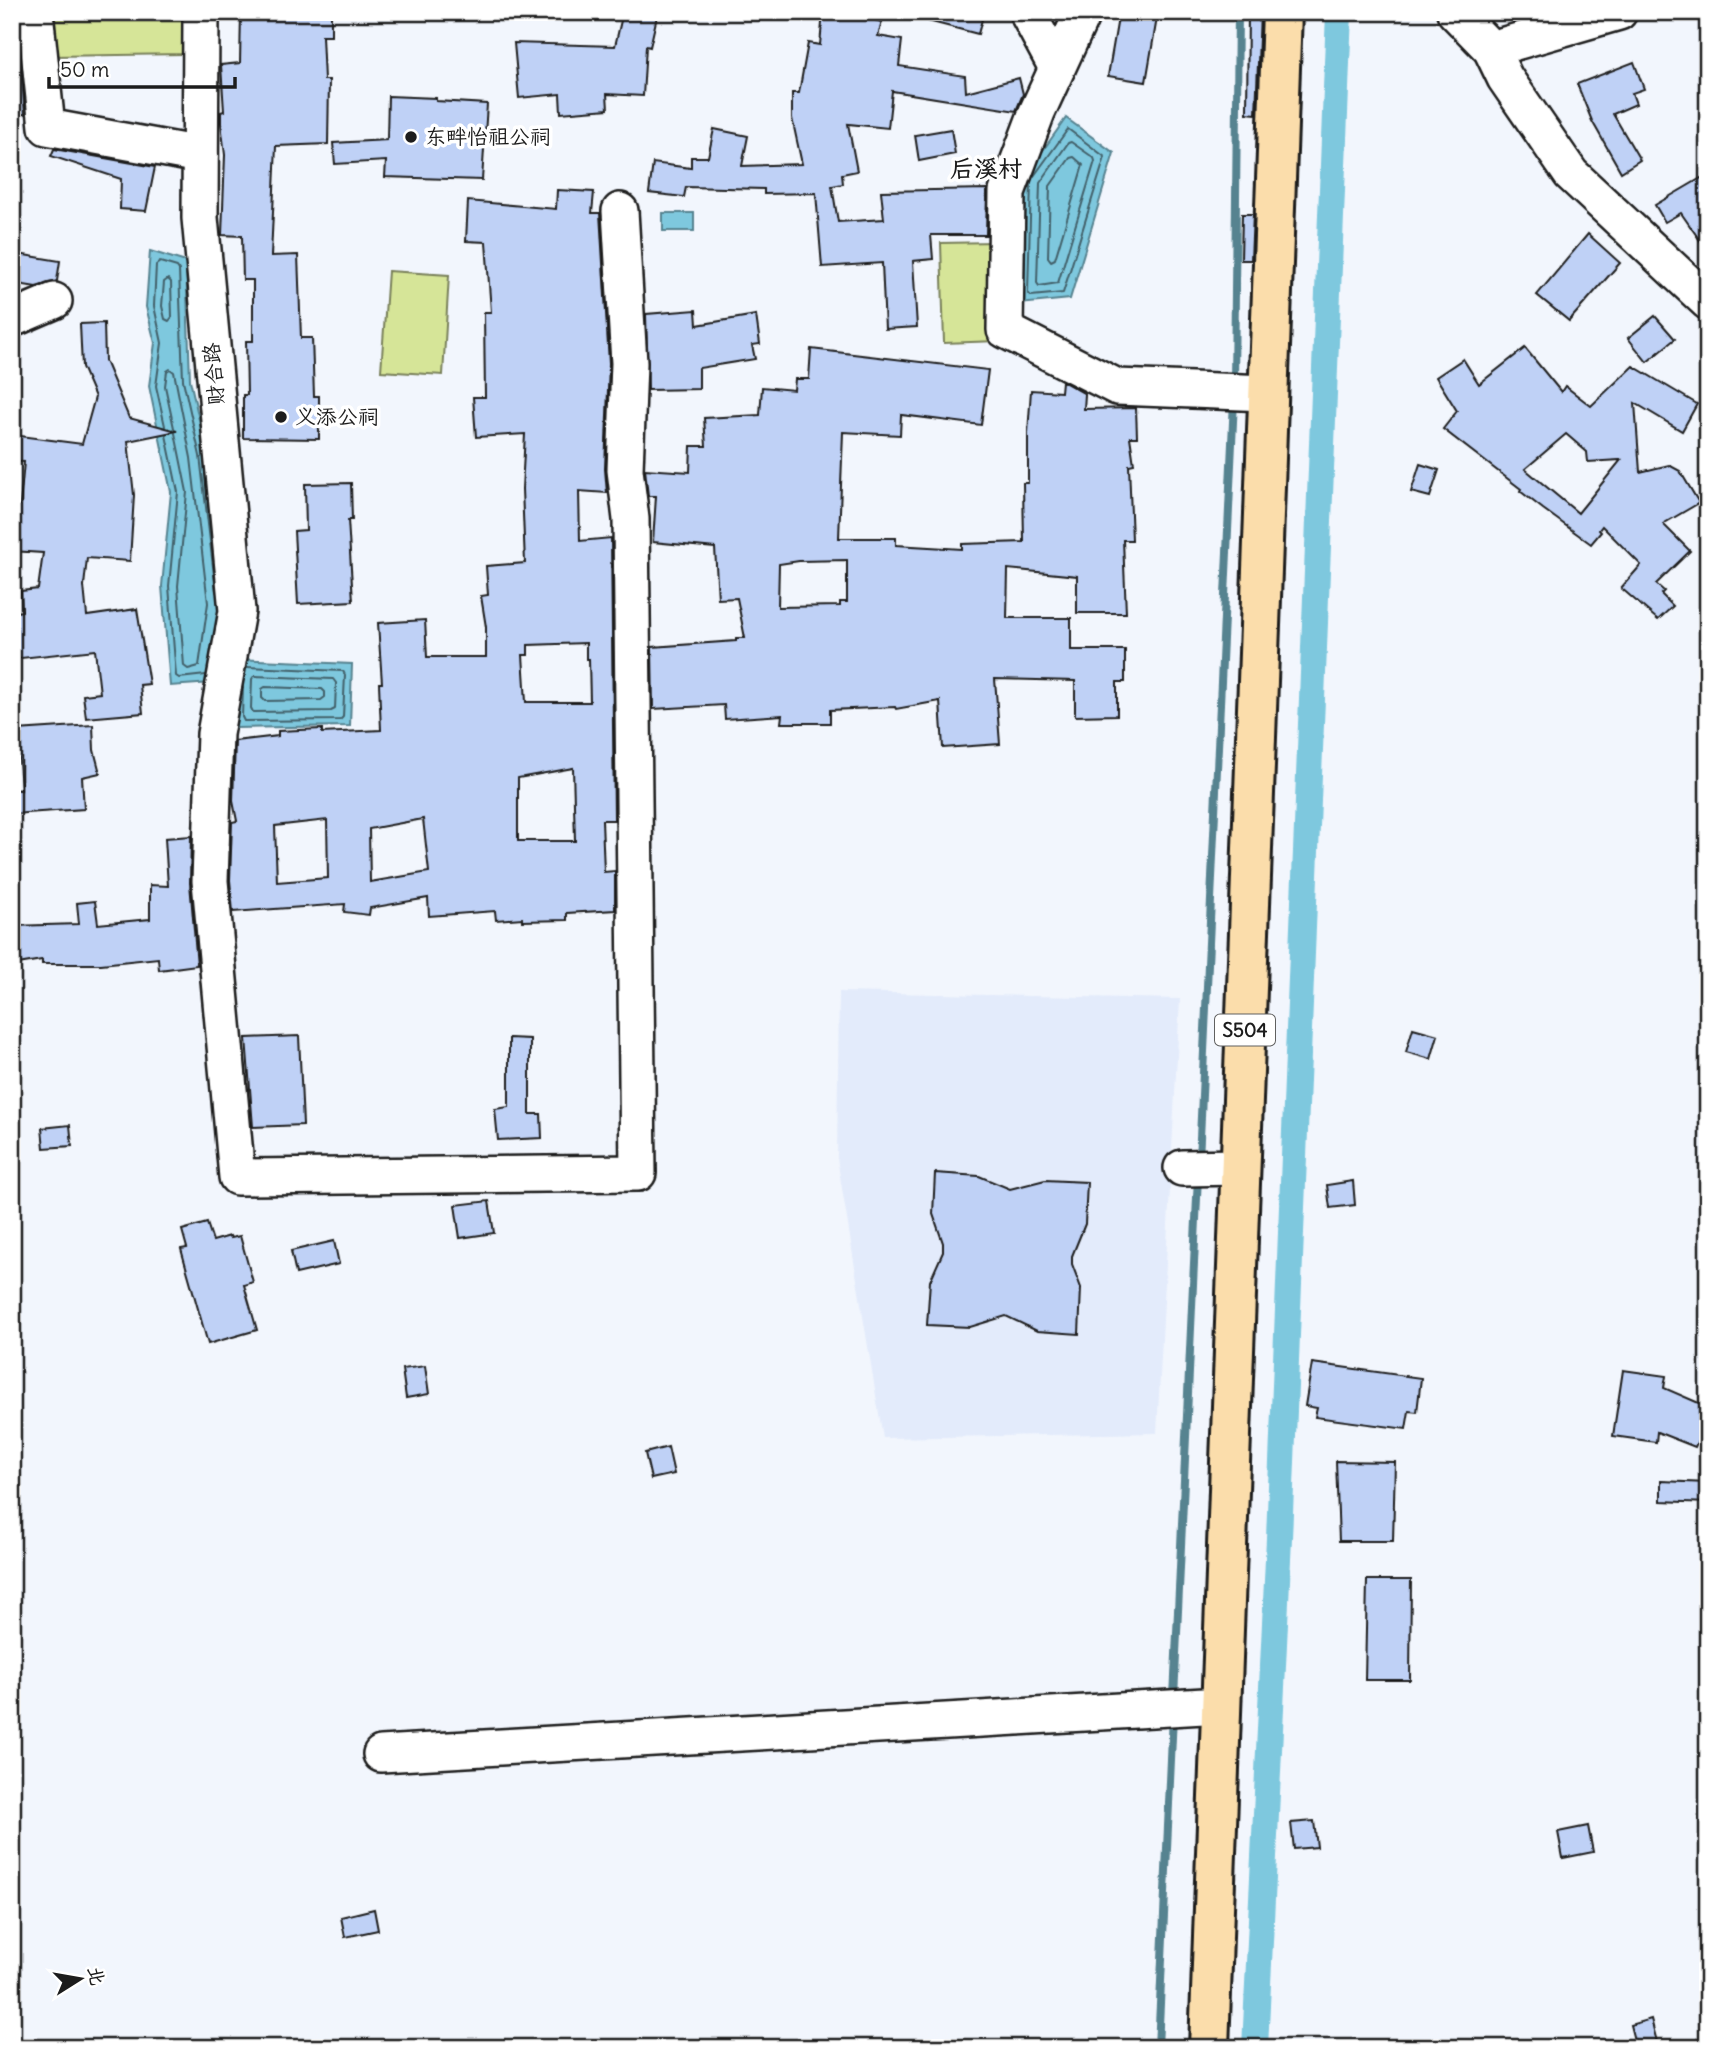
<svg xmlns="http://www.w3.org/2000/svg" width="1720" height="2060" viewBox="0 0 1720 2060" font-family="Delius,'LXGW WenKai TC',sans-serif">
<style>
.built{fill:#e3ebfb}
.green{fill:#d6e598;stroke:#79805a;stroke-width:2}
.water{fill:#7ec8de;stroke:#578390;stroke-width:2}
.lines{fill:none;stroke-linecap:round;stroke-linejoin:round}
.shore{stroke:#43616a;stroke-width:2}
.stream{stroke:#578390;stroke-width:8}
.canal{stroke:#7ec8de;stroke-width:26}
.building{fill:#bfd1f6;stroke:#1c1c1c;stroke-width:2;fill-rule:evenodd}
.minor-casing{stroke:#1c1c1c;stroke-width:40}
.major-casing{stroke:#1c1c1c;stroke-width:44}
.minor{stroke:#fff;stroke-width:35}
.major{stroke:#fbddab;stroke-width:38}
.poi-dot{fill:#1c1c1c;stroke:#fff;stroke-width:2.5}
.labels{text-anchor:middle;stroke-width:7;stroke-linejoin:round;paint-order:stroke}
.shield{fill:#fff;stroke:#606060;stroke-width:2}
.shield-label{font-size:19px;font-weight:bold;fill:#1c1c1c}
.poi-label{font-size:21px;fill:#1c1c1c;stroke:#fff;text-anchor:start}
.street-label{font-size:21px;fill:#1c1c1c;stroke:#fff}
.quarter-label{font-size:24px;font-weight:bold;fill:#1c1c1c;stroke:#fff}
</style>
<rect width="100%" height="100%" fill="#f2f6fd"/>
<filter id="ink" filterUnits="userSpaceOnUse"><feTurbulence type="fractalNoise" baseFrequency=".0143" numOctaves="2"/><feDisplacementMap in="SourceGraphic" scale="14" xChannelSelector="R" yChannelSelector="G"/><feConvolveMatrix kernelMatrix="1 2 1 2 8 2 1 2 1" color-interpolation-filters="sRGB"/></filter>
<g filter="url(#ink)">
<polygon class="built" points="839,992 1180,999 1157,1433 883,1438 837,1158"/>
<g class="green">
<polygon points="52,12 183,12 184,54 52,56"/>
<polygon points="995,242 998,341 944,343 941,243"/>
<polygon points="388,271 449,275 443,375 381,371"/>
</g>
<g class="water">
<polygon points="1066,118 1114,153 1070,299 1020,304 1024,177"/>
<rect x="663" y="213" width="31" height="18"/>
<polygon points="150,251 186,262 190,380 207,455 224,604 212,683 170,686 162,586 171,492 149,386 155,343 146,307"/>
<polygon points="237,659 352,664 350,726 235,728"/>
</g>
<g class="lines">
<g class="shore">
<polygon points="1071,142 1094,158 1095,161 1058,283 1039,286 1037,283 1040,183 1068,143"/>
<polygon points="1074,157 1083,165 1055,259 1051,261 1048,257 1050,186 1070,158"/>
<polyline points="1031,182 1028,293 1031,296 1063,293 1105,157 1068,129 1034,176"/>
<polygon points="168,279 171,282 172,317 169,321 165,319 162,306 164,282"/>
<polyline points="165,426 156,386 162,343 154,306 156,265 160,262 177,267 179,270 183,380 200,456 216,592"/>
<polyline points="174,428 165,386 167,371 170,369 174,372 191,458 208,603 199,666 188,669 184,666 178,586 187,492 175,433"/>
<polyline points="166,435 178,492 169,586 176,676 179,678 206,675"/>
<polygon points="254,676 333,679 336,683 335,709 331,711 253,712 251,708 252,679"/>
<polyline points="243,687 242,717 244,721 340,720 343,717 345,675 343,671 247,667"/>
<polygon points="265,687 322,689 325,692 325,697 321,700 265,701 262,698 262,689"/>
</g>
<g class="stream">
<polyline points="1234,384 1238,12"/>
<polyline points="1199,1160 1234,400"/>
<polyline points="1174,1698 1198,1176"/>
<polyline points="1158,2048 1173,1715"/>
</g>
<polyline class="canal" points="1255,2048 1279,1538 1339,12"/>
</g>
<g class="building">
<polygon points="241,12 331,12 331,36 322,36 324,80 329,80 328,144 276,146 271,256 298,255 301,338 312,338 314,396 319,396 319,439 243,438 243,395 247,395 246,341 253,341 253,280 243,280 242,236 222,235 225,155 221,123 221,112 224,111 221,65 240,63"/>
<polygon points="623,12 658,12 650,47 646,46 643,96 607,94 608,109 561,113 560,94 519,98 514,43 615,46"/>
<polygon points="823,12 844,12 882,22 878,36 902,40 899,66 965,76 966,92 1019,78 1023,94 1016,111 892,91 888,128 848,124 857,171 842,174 843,184 832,186 838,222 884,219 881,191 987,189 986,235 931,235 933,259 913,261 917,327 885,329 882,263 822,267 816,193 764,194 764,189 686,187 684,197 649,193 653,163 691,168 691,157 708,157 714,129 748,136 742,166 802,164 792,118 792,93 799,93 808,43 820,45"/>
<polygon points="921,12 984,12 978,34 920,19"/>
<polygon points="1119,12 1158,12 1146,82 1108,76"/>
<polygon points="1248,12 1260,12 1256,114 1247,113"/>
<polygon points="1634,62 1644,89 1632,93 1636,104 1613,114 1640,160 1621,172 1592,121 1577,84"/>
<polygon points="21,68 25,114 12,116 12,70"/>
<polygon points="388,96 436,98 436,101 487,104 482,180 385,177 386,161 335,164 333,143 387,140"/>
<polygon points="951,129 955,154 919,161 915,135"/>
<polygon points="54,149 155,167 146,211 120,209 121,179 51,156"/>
<polygon points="1708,174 1708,252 1681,213 1665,222 1655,205"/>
<path d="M557,190L594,192L592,213H600L609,363L605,469L607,493L579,491L580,541L611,538L614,820H602L604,872L615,871V910L567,913V920L522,921V918L496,920L495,911L429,916L428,898L370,908L369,915L344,912L345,904L233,912L230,880L232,822L237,821L233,801L235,741L278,736V731L322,729V733L381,730L379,683H382L378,623L425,620L427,657H486V627L481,596L488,595L486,566L525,563L522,489L525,434L476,437L473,397H485L484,312H491L486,242L466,241L468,201L556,209ZM586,643V659H589L590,702H526L523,655H528V645ZM573,768L575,841H518V778ZM423,819L429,872L370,882L369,829ZM327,820L328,878L277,882L275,826Z"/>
<polygon points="1242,214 1253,214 1251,260 1241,260"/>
<polygon points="1588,234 1620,263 1569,321 1537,295"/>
<polygon points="12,253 60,261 57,281 36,287 12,283"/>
<polygon points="696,310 697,325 756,315 760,344 752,345 755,359 699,368 699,389 648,390 646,314"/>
<polygon points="1655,316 1675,339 1647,362 1628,338"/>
<polygon points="104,323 105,361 129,418 177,431 128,441 134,495 130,561 87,558 84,586 87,616 137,609 149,684 140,685 143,713 86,718 83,695 100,693 95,650 12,659 12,613 22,611 21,591 38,589 43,553 12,551 16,505 20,505 24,462 12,461 12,435 82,444 95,397 82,367 80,324"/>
<path d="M1525,348L1561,392L1565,386L1591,406L1633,366L1697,404L1682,431L1635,403L1640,472L1669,465L1680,471L1699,503L1663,524L1690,551L1656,584L1664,591L1661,594L1673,606L1658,620L1621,588L1641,565L1602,526L1599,530L1601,532L1591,544L1543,509L1520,491L1521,489L1443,429L1457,411L1436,377L1463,359L1479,384ZM1566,434L1587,452L1588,462L1621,460L1578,513L1525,469Z"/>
<path d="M811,349L988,370L981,425L901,415L900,435L843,432L839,538H896V545L962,549V544L1024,542L1023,483H1028V433L1031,390L1061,392L1062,381L1085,394L1084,409L1136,408L1137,437H1130L1134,464L1129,465L1132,540H1123L1126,613H1077V576L1008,569L1007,618H1071V650H1125V682H1117V715L1075,716V681L995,679L1000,744L943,748L940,701L896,709L895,707L830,710V723H781L782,715L725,719L724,705L653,709L652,647L736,641V638H745L737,598L718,599L715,548L653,542L656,496H648L645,469L690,472L691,446H706L704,418L760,415L762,387L794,390L795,379H809ZM847,560V602H840V606L778,607L779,564L799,561Z"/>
<polygon points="1420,464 1439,470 1430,497 1411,492"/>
<polygon points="351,483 352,520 348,520 353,601 298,604 294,531 306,530 305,484"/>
<polygon points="93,725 94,750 100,773 82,777 84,809 12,814 12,789 21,790 17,730"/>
<polygon points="191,836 190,883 197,965 159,970 158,958 101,964 42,964 42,960 12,965 12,926 79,924 77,903 95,901 98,924 150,919 150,885 168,886 165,838"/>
<polygon points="1413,1028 1438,1035 1431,1059 1406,1052"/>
<polygon points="299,1036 303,1125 253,1127 246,1038"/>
<polygon points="509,1038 530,1039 530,1114 541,1114 542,1138 498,1140 495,1109 509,1107"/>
<polygon points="70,1125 72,1146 44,1148 42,1128"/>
<polygon points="935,1173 979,1176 1010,1189 1045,1180 1087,1182 1085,1224 1072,1256 1072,1264 1081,1288 1079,1334 1037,1331 1006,1316 970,1327 927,1325 930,1281 943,1252 943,1243 933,1214"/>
<polygon points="1353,1181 1355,1205 1330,1208 1327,1185"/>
<polygon points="489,1201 494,1233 460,1238 455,1205"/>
<polygon points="207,1223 213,1241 230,1236 231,1238 240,1236 253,1282 244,1285 257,1330 208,1344 181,1249 187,1248 182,1230"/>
<polygon points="334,1241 339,1264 296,1274 291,1251"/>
<polygon points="1312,1363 1421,1378 1417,1412 1409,1411 1406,1429 1315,1417 1317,1408 1305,1406"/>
<polygon points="425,1366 429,1394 406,1398 402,1369"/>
<polygon points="1623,1370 1666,1376 1664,1388 1708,1407 1708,1418 1695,1447 1657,1432 1656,1442 1613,1436"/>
<polygon points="668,1447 674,1474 651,1479 645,1453"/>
<polygon points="1336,1461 1395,1462 1393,1541 1339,1541"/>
<polygon points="1661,1481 1708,1483 1708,1503 1661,1501"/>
<polygon points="1367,1580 1411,1580 1410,1680 1365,1680"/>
<polygon points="1314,1821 1317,1847 1294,1849 1291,1823"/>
<polygon points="1588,1826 1593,1852 1563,1858 1558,1832"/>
<polygon points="374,1909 378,1930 345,1937 341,1917"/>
<polygon points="1651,2019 1657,2042 1636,2048 1630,2025"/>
</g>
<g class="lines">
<g class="minor-casing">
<g id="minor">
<polyline points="35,12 47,127 200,155"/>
<polyline points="201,12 200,218 237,611 215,734 210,881 237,1177 638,1173 631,519 625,470 629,363 620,211"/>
<polyline points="1027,12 1057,68"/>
<polyline points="1083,12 1037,112 1007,192 1005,330 1117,387 1267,393"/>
<polyline points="1455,12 1491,49 1505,78 1571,174 1708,302"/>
<polyline points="1491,49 1619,12"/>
<polyline points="12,319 54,301"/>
<polyline points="1182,1168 1240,1167"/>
<polyline points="381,1754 1221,1705"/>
</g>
</g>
<g class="major-casing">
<polyline id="major" points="1209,2048 1282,12"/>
</g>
<use href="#minor" class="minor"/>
<use href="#major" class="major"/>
</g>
</g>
<g class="poi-dot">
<circle cx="411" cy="137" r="7"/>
<circle cx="281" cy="417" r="7"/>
</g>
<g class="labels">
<rect class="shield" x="1215" y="1014.5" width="60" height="31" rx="5"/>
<g class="shield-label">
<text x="1245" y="1037">S504</text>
</g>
<g class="poi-label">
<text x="425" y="144">东畔怡祖公祠</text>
<text x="295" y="424">义添公祠</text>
</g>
<g class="street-label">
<text transform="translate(214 374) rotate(-95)" y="7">财合路</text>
</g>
<g class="quarter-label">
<text x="986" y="177">后溪村</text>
</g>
</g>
<rect width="1720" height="2060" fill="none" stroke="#fff" stroke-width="42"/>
<rect x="21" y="21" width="1678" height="2018" fill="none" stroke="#1c1c1c" stroke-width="2.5" filter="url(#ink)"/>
<g transform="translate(80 1979) rotate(79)" stroke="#ffffff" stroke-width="5" paint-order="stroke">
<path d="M0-5L12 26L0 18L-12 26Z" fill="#1c1c1c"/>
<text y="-10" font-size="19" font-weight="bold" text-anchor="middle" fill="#1c1c1c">北</text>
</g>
<path d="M49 77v10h186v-10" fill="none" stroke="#1c1c1c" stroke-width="3.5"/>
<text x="60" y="77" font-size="21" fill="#1c1c1c" stroke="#ffffff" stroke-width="5" paint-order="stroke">50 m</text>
</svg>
